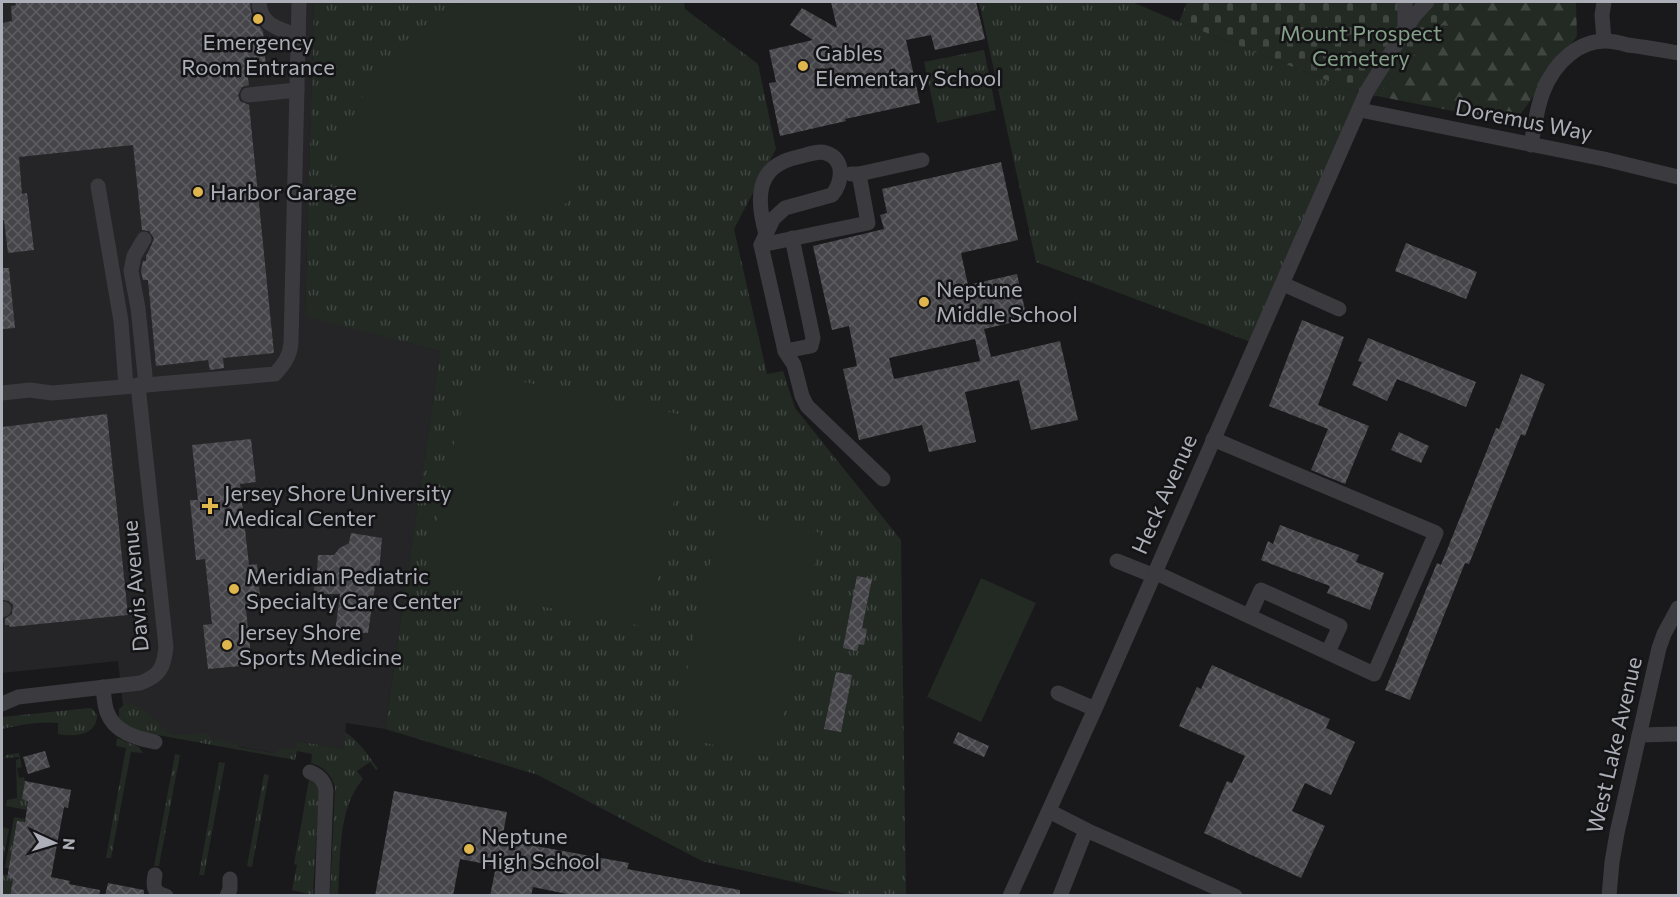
<svg xmlns="http://www.w3.org/2000/svg" width="1680" height="897" viewBox="0 0 1680 897" font-family="Commissioner,sans-serif">
<style>
.built{fill:#252427}
.grass{fill:url(#grass-tufts)}
.forest{fill:url(#forest-firs)}
.cemetery{fill:url(#cemetery-stones)}
.pitch{fill:#232a24}
.building{fill:url(#building-cross-hatch);fill-rule:evenodd}
.lines{fill:none;stroke-linecap:round;stroke-linejoin:round}
.minor{stroke:#3a3a3f;stroke-width:15}
.poi-dot{fill:#deb64d;stroke:#141315;stroke-width:2}
.labels{text-anchor:middle;stroke-width:5;stroke-linejoin:round;paint-order:stroke}
.park-label{font-size:22px;fill:#85a189;stroke:#141315}
.poi-label{font-size:22px;fill:#acafb8;stroke:#141315;text-anchor:start}
.street-label{font-size:22px;fill:#acafb8;stroke:#141315}
</style>
<defs>
<pattern id="grass-tufts" width="24" height="20" patternUnits="userSpaceOnUse" patternTransform="scale(1.5)"><rect width="24" height="20" fill="#232a24"/><path d="M3 7l-1-3M5 7V3M7 7l1-3M15 17l-1-3M17 17v-4M19 17l1-3" fill="none" stroke="#404642"/></pattern>
<pattern id="forest-firs" width="22" height="20" patternUnits="userSpaceOnUse" patternTransform="scale(1.5)"><rect width="22" height="20" fill="#232a24"/><path d="M5 1l3.5 6h-7zM16 11l3.5 6h-7z" fill="#404642"/></pattern>
<pattern id="cemetery-stones" width="16" height="16" patternUnits="userSpaceOnUse" patternTransform="scale(1.5)"><rect width="16" height="16" fill="#232a24"/><path d="M2 7V4a2 2 0 0 1 4 0v3zM10 15v-3a2 2 0 0 1 4 0v3z" fill="#404642"/></pattern>
<pattern id="building-cross-hatch" width="8" height="8" patternUnits="userSpaceOnUse" patternTransform="scale(1.5)"><rect width="8" height="8" fill="#46464a"/><path d="M0 0l8 8M0 8l8-8" fill="none" stroke="#5e5e62"/></pattern>
</defs>
<rect width="100%" height="100%" fill="#19181a"/>
<polygon class="built" points="2,2 314,2 305,315 440,351 385,729 346,723 344,749 296,741 296,749 281,749 273,753 125,725 118,661 2,673"/>
<g class="grass">
<polygon points="314,2 684,2 685,9 758,64 776,149 734,229 767,374 783,371 795,408 901,540 906,895 850,895 702,861 538,775 385,729 440,351 305,316"/>
<polygon points="979,2 1132,2 1179,22 1369,97 1256,344 1036,262"/>
<polygon points="984,50 996,110 937,123 924,62"/>
<path d="M125,704C143,703 156,722 169,733L177,735L207,733L213,741L224,740L228,743H235L239,747L273,753L280,749H295L296,741L344,749L345,732C359,741 368,755 378,769L376,770L370,762L357,771L363,779C337,809 341,858 338,895H330L335,787C331,774 324,767 311,763L312,754L297,751L295,760L136,731L131,729L119,719V709Z"/>
<path d="M89,708L93,709L97,715C97,736 74,737 58,734V723C39,721 20,725 2,729V717Z"/>
<polygon points="117,738 139,747 143,753 131,752 111,858 106,858 126,748 116,746"/>
<polygon points="19,753 22,767 17,768 19,778 24,777 25,781 22,799 28,801 27,810 6,806 7,800 17,798 16,760 19,759 19,757 4,758 6,755"/>
<polygon points="175,754 180,755 159,866 154,866"/>
<polygon points="219,762 225,763 204,875 199,875"/>
<polygon points="264,774 269,775 252,867 247,866"/>
<polygon points="309,780 316,784 319,792 313,895 292,890 297,865 294,864"/>
<polygon points="14,817 25,819 24,822 17,821 9,868 5,868"/>
<polygon points="2,827 9,829 2,866"/>
<polygon points="2,874 7,875 7,878 13,879 10,895 2,895"/>
</g>
<polygon class="forest" points="1461,2 1576,2 1577,36 1514,123 1377,96"/>
<polygon class="cemetery" points="1187,2 1461,2 1377,96 1369,97 1179,22"/>
<g class="pitch">
<path d="M470,2H571L572,195L559,212L338,205C339,188 337,170 341,154C353,99 389,47 437,17C449,9 455,5 470,2Z"/>
<polygon points="495,376 692,417 647,627 423,583 465,395"/>
<polygon points="721,512 821,533 774,758 673,736"/>
<polygon points="981,578 1036,603 981,722 927,697"/>
</g>
<g class="building">
<polygon points="15,2 250,2 251,12 254,20 263,31 266,69 247,72 249,85 242,87 238,95 240,101 249,105 274,353 223,358 224,368 210,370 208,360 156,366 148,280 143,280 141,271 143,261 146,261 146,256 152,244 154,238 149,231 142,230 133,145 19,157 22,194 27,193 34,250 8,253 4,220 2,220 2,23 12,21 11,6 16,5"/>
<polygon points="831,2 976,2 985,39 935,50 931,35 906,40 920,103 845,119 846,121 780,136 769,83 776,82 769,50 813,40 790,25 802,8 837,28"/>
<path d="M1001,162L1018,240L961,253L968,285L1017,274L1027,319L984,329L991,357L1060,341L1078,420L1031,430L1019,380L965,392L976,442L929,452L922,425L859,440L843,369L857,366L849,326L832,330L813,246L884,229L880,215L887,213L882,189ZM975,339L980,361L894,379L889,358Z"/>
<polygon points="1406,243 1477,272 1466,299 1395,271"/>
<polygon points="2,268 9,268 15,328 2,329"/>
<polygon points="1302,320 1344,337 1318,405 1369,426 1345,484 1311,470 1328,429 1269,406"/>
<polygon points="1368,338 1476,382 1466,407 1397,379 1387,401 1352,385 1362,362 1358,361"/>
<polygon points="1521,374 1545,384 1525,436 1521,434 1469,564 1465,563 1410,700 1385,690 1437,563 1441,565 1496,428 1499,429"/>
<polygon points="107,414 128,615 10,627 9,625 5,625 5,619 12,614 13,605 9,601 3,600 2,590 2,570 4,570 2,548 2,427"/>
<polygon points="1399,432 1429,446 1421,463 1391,450"/>
<polygon points="251,439 256,482 240,484 249,565 257,564 261,608 246,610 252,665 208,669 203,625 212,624 205,559 196,560 190,500 198,500 192,445"/>
<polygon points="1280,525 1359,555 1356,562 1384,573 1370,610 1327,593 1330,586 1261,560 1268,541 1273,544"/>
<polygon points="351,533 382,538 379,572 377,572 368,633 335,632 340,594 314,594 315,571 317,571 318,555 334,555 340,548 349,543"/>
<polygon points="857,576 872,579 862,628 867,629 864,645 859,644 857,651 843,648"/>
<polygon points="1212,665 1330,719 1326,728 1355,742 1331,795 1305,783 1292,811 1325,826 1301,878 1204,833 1227,781 1232,783 1245,756 1179,726 1197,687 1201,689"/>
<polygon points="836,672 852,675 841,732 824,729"/>
<polygon points="958,732 989,746 984,757 953,743"/>
<polygon points="45,751 50,767 28,774 23,757"/>
<polygon points="25,781 71,790 68,808 64,807 51,877 70,881 69,884 100,890 99,896 10,896 13,879 7,878 17,821 25,822 28,801 22,799"/>
<polygon points="394,791 507,812 502,840 629,863 627,869 740,890 740,896 577,896 533,887 531,896 490,896 496,866 460,859 453,896 375,896"/>
<polygon points="108,883 144,890 144,896 105,896"/>
</g>
<g class="lines">
<g class="minor">
<path d="M259,2C261,26 278,28 298,36"/>
<polyline points="1405,2 1405,30"/>
<polyline points="1604,2 1602,15 1604,40"/>
<polyline points="248,95 297,90"/>
<polyline points="1360,110 1604,159 1678,177"/>
<path d="M1531,145C1537,110 1541,77 1570,54C1580,46 1593,41 1605,41C1612,41 1621,43 1628,45C1645,47 1662,50 1678,53"/>
<polyline points="851,174 859,174 922,160"/>
<polyline points="859,174 868,223 761,245 785,351 794,365 802,396 807,406 883,479"/>
<polyline points="98,186 121,321 126,386"/>
<polyline points="144,239 134,256 131,271 138,308 146,385"/>
<path d="M761,245L773,219L785,208L832,195C842,183 846,159 826,153C818,150 807,155 798,157C755,166 756,199 766,234"/>
<polyline points="1283,284 1339,309"/>
<polyline points="785,351 811,346 813,338 792,238"/>
<path d="M2,393L30,390L52,393L275,374C284,364 290,356 291,343L299,2"/>
<polyline points="1117,561 1152,575"/>
<polyline points="1154,572 1374,674 1436,533 1213,439"/>
<polyline points="2,610 4,609"/>
<polyline points="1249,616 1261,590 1340,626 1328,652"/>
<path d="M103,687C104,695 104,704 107,712C114,732 136,738 155,742"/>
<polyline points="1058,693 1095,709"/>
<path d="M2,704L18,697L140,683C160,676 164,667 166,647L138,385"/>
<polyline points="1639,735 1678,734"/>
<path d="M310,772C320,776 325,781 326,791L322,896"/>
<polyline points="1049,811 1086,830"/>
<path d="M155,875C153,886 153,893 166,896"/>
<polyline points="227,896 230,889 230,879"/>
<polyline points="1010,896 1095,709 1367,91 1414,16 1427,2"/>
<polyline points="1060,896 1086,830 1235,896"/>
<polyline points="1609,896 1612,862 1617,833 1659,648 1664,634 1678,608"/>
</g>
</g>
<g class="poi-dot">
<circle cx="258" cy="19" r="6"/>
<circle cx="803" cy="66" r="6"/>
<circle cx="198" cy="192" r="6"/>
<circle cx="924" cy="302" r="6"/>
<path d="M207 497h6v6h6v6h-6v6h-6v-6h-6v-6h6z"/>
<circle cx="234" cy="589" r="6"/>
<circle cx="227" cy="645" r="6"/>
<circle cx="469" cy="849" r="6"/>
</g>
<g class="labels">
<g class="park-label">
<text x="1361" y="41">Mount Prospect<tspan x="1361" dy="25">Cemetery</tspan></text>
</g>
<g class="poi-label">
<text x="258" y="50" text-anchor="middle">Emergency<tspan x="258" dy="25">Room Entrance</tspan></text>
<text x="815" y="61">Gables<tspan x="815" dy="25">Elementary School</tspan></text>
<text x="210" y="200">Harbor Garage</text>
<text x="936" y="297">Neptune<tspan x="936" dy="25">Middle School</tspan></text>
<text x="224" y="501">Jersey Shore University<tspan x="224" dy="25">Medical Center</tspan></text>
<text x="246" y="584">Meridian Pediatric<tspan x="246" dy="25">Specialty Care Center</tspan></text>
<text x="239" y="640">Jersey Shore<tspan x="239" dy="25">Sports Medicine</tspan></text>
<text x="481" y="844">Neptune<tspan x="481" dy="25">High School</tspan></text>
</g>
<g class="street-label">
<text transform="translate(1524 120) rotate(11)" y="8">Doremus Way</text>
<text transform="translate(1164 494) rotate(-66)" y="8">Heck Avenue</text>
<text transform="translate(135 586) rotate(-95)" y="8">Davis Avenue</text>
<text transform="translate(1614 745) rotate(-77)" y="8">West Lake Avenue</text>
</g>
</g>
<rect width="1680" height="897" fill="none" stroke="#acafb8" stroke-width="6"/>
<g transform="translate(54 843) rotate(94)" stroke="#141315" stroke-width="4.5" paint-order="stroke">
<path d="M0-4.5L10 22L0 15L-10 22Z" fill="#acafb8"/>
<text y="-9" font-size="16" font-weight="bold" text-anchor="middle" fill="#acafb8">N</text>
</g>
</svg>
